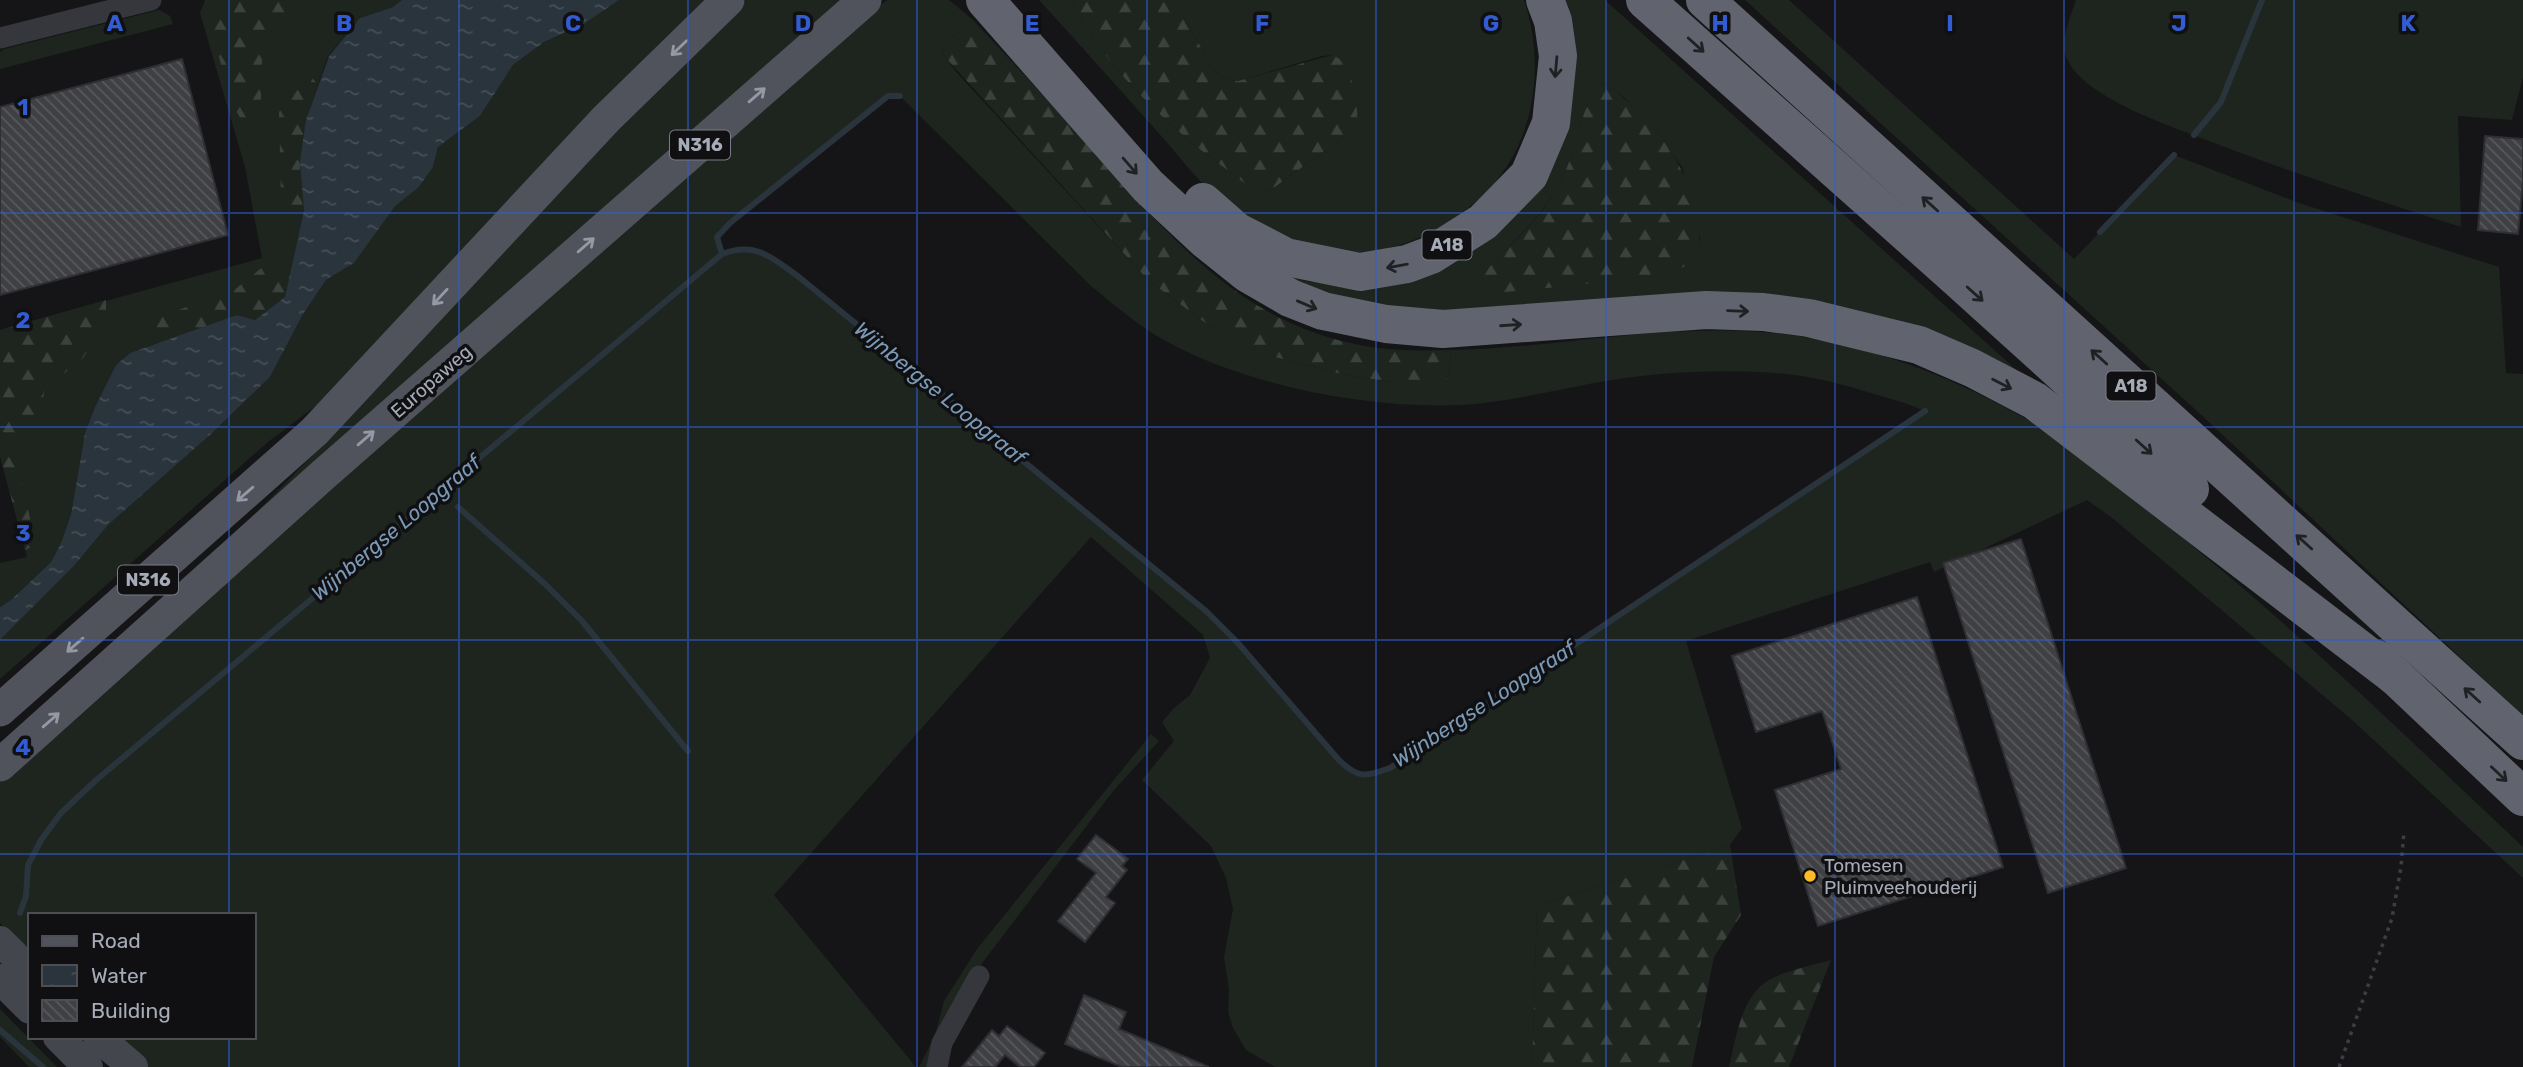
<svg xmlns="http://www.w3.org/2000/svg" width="2523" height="1067" viewBox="0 0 2523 1067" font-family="Rubik,sans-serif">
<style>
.grass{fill:#1d251e;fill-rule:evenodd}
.forest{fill:url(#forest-firs)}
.water{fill:url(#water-ripples)}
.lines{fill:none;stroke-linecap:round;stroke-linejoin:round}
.stream{stroke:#2a343c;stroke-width:6}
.building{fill:url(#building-back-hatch);stroke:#2f2f33;stroke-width:2}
.path{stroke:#3c3e44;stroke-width:3.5;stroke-dasharray:3.5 5;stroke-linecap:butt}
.street{stroke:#36373c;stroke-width:21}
.secondary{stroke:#44464d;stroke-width:30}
.primary{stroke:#51535c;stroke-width:33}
.highway{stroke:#61646e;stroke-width:38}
.oneway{stroke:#202124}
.oneway2{stroke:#9599a6}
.grid{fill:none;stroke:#325cd3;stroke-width:2;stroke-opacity:0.55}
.poi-dot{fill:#ffbb25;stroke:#101012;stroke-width:2.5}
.labels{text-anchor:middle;stroke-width:7;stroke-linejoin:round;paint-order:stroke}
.shield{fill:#101012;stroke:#797c86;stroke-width:2}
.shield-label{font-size:18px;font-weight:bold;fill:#a6abb8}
.street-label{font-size:19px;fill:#a6abb8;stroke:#101012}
.poi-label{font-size:19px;fill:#a6abb8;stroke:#101012;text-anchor:start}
.water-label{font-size:21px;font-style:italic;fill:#7a99b6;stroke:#101012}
.grid-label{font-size:23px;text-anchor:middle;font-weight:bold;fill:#325cd3;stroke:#101012;stroke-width:7;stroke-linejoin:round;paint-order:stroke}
</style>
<defs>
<pattern id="forest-firs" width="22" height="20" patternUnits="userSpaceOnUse" patternTransform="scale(1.75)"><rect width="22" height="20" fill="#1d251e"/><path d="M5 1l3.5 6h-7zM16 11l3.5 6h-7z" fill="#3b423d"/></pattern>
<pattern id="water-ripples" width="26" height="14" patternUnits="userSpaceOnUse" patternTransform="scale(1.75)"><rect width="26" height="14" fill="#2a343c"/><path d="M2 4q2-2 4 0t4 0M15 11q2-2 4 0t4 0" fill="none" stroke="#464f56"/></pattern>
<pattern id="building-back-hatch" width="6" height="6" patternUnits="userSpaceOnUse" patternTransform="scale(1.75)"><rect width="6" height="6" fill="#3f4044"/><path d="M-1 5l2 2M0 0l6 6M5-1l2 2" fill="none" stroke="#58595d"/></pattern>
</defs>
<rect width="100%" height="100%" fill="#151517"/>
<g class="grass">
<polygon points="205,0 402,0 393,7 360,18 328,56 306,120 304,210 285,297 130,353 116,365 95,407 85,433 71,514 61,543 51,562 11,600 0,607 0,563 27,557 0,456 0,330 262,258 245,167 200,13"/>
<polygon points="619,0 712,0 337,390 268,442 0,679 0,640 73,567 108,525 210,435 270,377 302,316 326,280 354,263 395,205 418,188 433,167 438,147 480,116 513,65 544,42 584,24"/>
<polygon points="746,0 849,0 222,547 312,456 456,292"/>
<path d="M888,0H949L972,19L942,47L945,57L958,74L1148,280L1208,325L1263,354L1345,375L1393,382L1447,381L1451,350C1561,348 1671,321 1782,334C1865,344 1946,374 2019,415C2062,439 2101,474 2140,504C2276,609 2398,729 2523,847V878L2352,720L2111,517L2087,500L1934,572L1930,562L1686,641L1742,828L1730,845L1537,906L1532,1067H1275L1246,1050L1233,1028L1228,1012L1229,989L1224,957L1233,909L1226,878L1211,846L1142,780L1174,741L1162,722L1174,708L1190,695L1210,658L1203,635L1091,537L774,895L916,1067H139L111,1037H254V915H30V954L0,923V782L875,8ZM888,96H900L1092,287C1115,305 1138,326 1164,340C1246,386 1368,409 1461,405C1512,402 1562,388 1612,380C1670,371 1745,368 1802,376C1827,380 1851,387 1874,394C1892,399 1908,403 1924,411L1545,666L1390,768C1365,777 1358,779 1338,759L1237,642L1206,611L799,277C773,259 755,242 722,254L717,238L730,223Z"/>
<path d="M1039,0H1072C1098,61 1169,127 1222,166C1237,177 1250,190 1268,192L1355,129C1357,102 1357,71 1332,55L1322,56L1238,81C1225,80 1220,77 1212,67L1174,0H1524C1544,58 1537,132 1497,180C1448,237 1377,265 1303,248C1291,246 1228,205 1217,196C1197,181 1180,157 1163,138C1122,92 1081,46 1039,0Z"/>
<path d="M1556,0H1605L2060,409L1879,325L1368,313L1256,268L1310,282L1356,283L1526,194ZM1606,83L1625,98L1657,132L1682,167L1700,238L1696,255L1691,263L1679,268L1622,279L1478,278C1506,249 1540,220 1559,185C1576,154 1579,114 1597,85Z"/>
<polygon points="1745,0 1789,0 2074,259 2174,155 2299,203 2499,267 2506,373 2523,374 2523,716 2210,423"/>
<path d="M2076,0H2523V77L2512,120L2458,116L2461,227C2377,201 2296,174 2214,143C2174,127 2088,100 2068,61C2058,43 2070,19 2076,0Z"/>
<polygon points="159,10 170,16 173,24 0,69 0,52 4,49"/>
<polygon points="1151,734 1159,741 1114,790 960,992 938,1067 919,1067 935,1035 944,1001 977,949"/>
<polygon points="0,1009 57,1067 29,1067 0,1037"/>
</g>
<g class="forest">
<polygon points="238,0 294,0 262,58 261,98 258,122 247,130 230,100 212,29 213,12"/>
<path d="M1072,0H1174L1212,67C1220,77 1225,80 1238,81L1332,55C1336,57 1339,58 1342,61C1354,74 1361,113 1355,129L1268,192C1249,190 1237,177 1222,166C1169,127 1098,61 1072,0Z"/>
<path d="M972,19C1016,65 1059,113 1101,160C1173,241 1244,322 1355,344C1386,351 1419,351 1451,350L1447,381L1440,385L1393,382L1345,375L1263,354L1208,325L1148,280L945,57L942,47Z"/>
<path d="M310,75L318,85C309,109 301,134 300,160C299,184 306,202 300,226L281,197L279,112Z"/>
<path d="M1606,83C1653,120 1692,166 1698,227C1700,238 1700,255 1691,263C1672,279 1518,290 1485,294L1479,292L1478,278C1506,249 1540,221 1559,185C1576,154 1579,114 1597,85Z"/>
<polygon points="274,258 292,264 285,297 255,320 237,315 158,344 151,338 158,317 233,291"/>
<polygon points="106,300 106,322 83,358 45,389 39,418 12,437 36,545 25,550 0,456 0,330"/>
<polygon points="1730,845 1741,915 1714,957 1692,1067 1532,1067 1537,906"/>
<path d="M1831,960L1789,1067H1729C1736,1039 1741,996 1769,980C1786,970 1811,966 1831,960Z"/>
</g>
<polygon class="water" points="402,0 619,0 584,24 544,42 513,65 480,116 438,147 433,167 418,188 395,206 354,263 326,280 302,316 270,377 210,435 108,525 73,567 0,640 0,607 11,600 51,562 61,543 71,514 85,433 95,407 116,365 130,353 237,315 255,320 285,297 304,210 300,161 306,120 329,56 360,18 393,7"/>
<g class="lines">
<g class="stream">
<polyline points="2194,135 2221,102 2262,0"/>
<polyline points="2100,232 2174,155"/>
<polyline points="722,254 717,237 730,223 888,96 900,96"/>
<polyline points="458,507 545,584 582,621 688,751"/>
<path d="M20,913L26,896L28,865L41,840L61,813L95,781L722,254C756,241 772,258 799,277L1206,611L1237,642L1338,759C1358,779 1365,777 1390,768L1925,411"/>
<polyline points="0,1030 43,1067"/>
</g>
</g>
<g class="building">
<polygon points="182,59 228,235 0,295 0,107"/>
<polygon points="2485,136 2523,139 2523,181 2518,234 2478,230"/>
<polygon points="2021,539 2126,868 2048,893 1943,563"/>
<polygon points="1917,597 2003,867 1818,926 1775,790 1841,769 1822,711 1756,732 1732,656"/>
<polygon points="1096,835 1128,859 1122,866 1127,870 1106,897 1115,903 1085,942 1058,921 1096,873 1077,859"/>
<polygon points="1084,995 1126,1012 1119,1029 1209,1067 1122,1067 1065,1044"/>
<polygon points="1007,1026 1045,1053 1034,1067 1020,1067 1005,1055 995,1067 962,1067 992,1030 999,1036"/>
</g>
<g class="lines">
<polyline class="path" points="2339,1067 2392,918 2401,867 2404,831"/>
<g class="street">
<polyline points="0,38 151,0"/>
<polyline points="937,1067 942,1043 979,976"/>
</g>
<g class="secondary">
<polyline points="0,941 30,971"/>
<polyline points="0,979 30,1009"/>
<polyline points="58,1037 88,1067"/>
<polyline points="98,1037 133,1067"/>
</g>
<g class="primary">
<polyline points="0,710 314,432 606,119 728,0"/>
<polyline points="0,765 323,475 865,0"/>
</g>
<g class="highway">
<polyline points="985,0 1148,186 1207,241 1247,273 1290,298 1323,311 1386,324 1443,329 1706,310 1763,312 1809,318 1919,345 1972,368 2035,401 2396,677"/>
<polyline points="1645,0 1957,278 2190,489"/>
<polyline points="1705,0 2523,741"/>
<polyline points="1203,202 1236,231 1286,257 1360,272 1407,264 1431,255 1483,222 1529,175 1551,123 1558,56 1553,21 1545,0"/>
<polyline points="2377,659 2523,797"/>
</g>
</g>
<defs><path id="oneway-shaft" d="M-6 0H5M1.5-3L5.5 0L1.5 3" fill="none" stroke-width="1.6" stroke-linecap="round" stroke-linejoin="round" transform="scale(1.75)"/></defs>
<g class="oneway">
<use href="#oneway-shaft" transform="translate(1696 45) rotate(42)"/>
<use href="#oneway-shaft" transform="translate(1556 67) rotate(95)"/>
<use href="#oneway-shaft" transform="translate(1130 166) rotate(49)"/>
<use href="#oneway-shaft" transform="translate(1930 204) rotate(-138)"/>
<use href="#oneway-shaft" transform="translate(1397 266) rotate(170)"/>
<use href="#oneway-shaft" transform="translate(1975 294) rotate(42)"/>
<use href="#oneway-shaft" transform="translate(1307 305) rotate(23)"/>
<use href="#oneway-shaft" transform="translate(1738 311) rotate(2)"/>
<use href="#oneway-shaft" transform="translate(1511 325) rotate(-4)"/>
<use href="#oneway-shaft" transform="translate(2099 357) rotate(-138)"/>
<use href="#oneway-shaft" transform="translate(2002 384) rotate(27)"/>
<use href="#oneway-shaft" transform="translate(2144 447) rotate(42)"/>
<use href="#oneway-shaft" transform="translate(2304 542) rotate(-138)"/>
<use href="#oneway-shaft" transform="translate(2472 695) rotate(-138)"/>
<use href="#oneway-shaft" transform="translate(2499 774) rotate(43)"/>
</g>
<g class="oneway2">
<use href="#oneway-shaft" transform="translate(679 48) rotate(136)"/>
<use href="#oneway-shaft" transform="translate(757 95) rotate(-41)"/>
<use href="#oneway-shaft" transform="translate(586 245) rotate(-41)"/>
<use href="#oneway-shaft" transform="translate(440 297) rotate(133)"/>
<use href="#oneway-shaft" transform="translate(366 438) rotate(-41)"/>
<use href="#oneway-shaft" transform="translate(245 494) rotate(139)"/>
<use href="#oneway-shaft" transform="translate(75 645) rotate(139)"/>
<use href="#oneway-shaft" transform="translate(51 720) rotate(-41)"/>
</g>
<path class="grid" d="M229,0V915M459,0V1067M688,0V1067M917,0V1067M1147,0V1067M1376,0V1067M1606,0V1067M1835,0V1067M2064,0V1067M2294,0V1067M0,213H2523M0,427H2523M0,640H2523M0,854H2523M229,1037V1067"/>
<circle class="poi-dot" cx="1810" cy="876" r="7"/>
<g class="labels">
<g class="shield">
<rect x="670" y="130.5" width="60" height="29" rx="5"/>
<rect x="1422.5" y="230.5" width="49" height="29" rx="5"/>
<rect x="2106.5" y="371.5" width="49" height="29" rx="5"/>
<rect x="118" y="565.5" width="60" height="29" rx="5"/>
</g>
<g class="shield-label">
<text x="700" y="151">N316</text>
<text x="1447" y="251">A18</text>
<text x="2131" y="392">A18</text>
<text x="148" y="586">N316</text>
</g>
<g class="street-label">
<text transform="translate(431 381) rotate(-41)" y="7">Europaweg</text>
</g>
<g class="poi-label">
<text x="1824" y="872">Tomesen<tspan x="1824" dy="22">Pluimveehouderij</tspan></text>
</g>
<g class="water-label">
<text transform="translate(940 393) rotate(39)" y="7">Wijnbergse Loopgraaf</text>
<text transform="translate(396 528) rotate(-40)" y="7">Wijnbergse Loopgraaf</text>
<text transform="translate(1484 704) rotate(-33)" y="7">Wijnbergse Loopgraaf</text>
</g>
</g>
<g class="grid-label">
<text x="115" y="31">A</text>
<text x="344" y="31">B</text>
<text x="573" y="31">C</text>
<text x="803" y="31">D</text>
<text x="1032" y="31">E</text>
<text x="1262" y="31">F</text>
<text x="1491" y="31">G</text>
<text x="1720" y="31">H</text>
<text x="1950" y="31">I</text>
<text x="2179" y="31">J</text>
<text x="2408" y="31">K</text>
<text x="23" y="115">1</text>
<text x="23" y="328">2</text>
<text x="23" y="541">3</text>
<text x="23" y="755">4</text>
</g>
<rect x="28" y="913" width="228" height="126" fill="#101012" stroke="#4c4e54" stroke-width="2"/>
<rect x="42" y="936" width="35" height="10" fill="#51535c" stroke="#4c4e54" stroke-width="2"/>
<text x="91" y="948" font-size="21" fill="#a6abb8">Road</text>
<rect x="42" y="965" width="35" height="21" fill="url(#water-ripples)" stroke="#4c4e54" stroke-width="2"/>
<text x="91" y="983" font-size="21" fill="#a6abb8">Water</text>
<rect x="42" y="1000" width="35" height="21" fill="url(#building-back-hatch)" stroke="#4c4e54" stroke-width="2"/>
<text x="91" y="1018" font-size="21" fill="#a6abb8">Building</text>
</svg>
